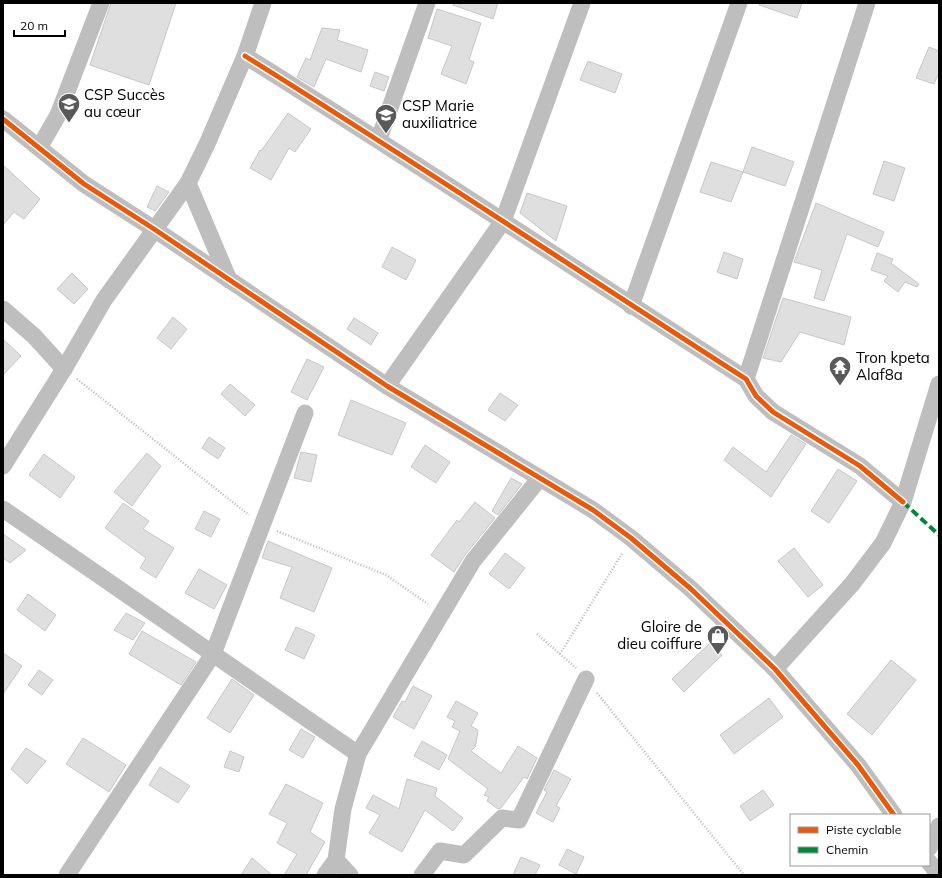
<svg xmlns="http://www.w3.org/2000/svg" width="942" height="878" viewBox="0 0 942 878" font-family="Mulish,sans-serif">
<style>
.building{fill:#dfdfdf;stroke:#c7c7c7}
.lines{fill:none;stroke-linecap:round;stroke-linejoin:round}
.path{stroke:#b9b9b9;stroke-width:2.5;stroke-dasharray:1 2;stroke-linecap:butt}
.minor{stroke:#bebebe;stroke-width:17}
.quiet{stroke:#00873e;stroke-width:4;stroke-dasharray:8 4;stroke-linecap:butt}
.cycleway-casing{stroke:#fff;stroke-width:8}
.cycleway{stroke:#e8590c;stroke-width:5}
.labels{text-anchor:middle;stroke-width:3;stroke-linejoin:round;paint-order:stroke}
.poi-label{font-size:15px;fill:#000;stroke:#fff;text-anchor:start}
</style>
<rect width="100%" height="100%" fill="#fff"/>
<g class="building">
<polygon points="111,3 176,3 149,85 90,65"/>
<polygon points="453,3 498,3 493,19 453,5"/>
<polygon points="760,3 802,3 797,18 759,5"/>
<polygon points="437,9 481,23 469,60 474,62 466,84 441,74 452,46 428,38"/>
<polygon points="322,28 340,30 337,40 368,50 361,72 326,59 314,87 297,77 306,58 310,60"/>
<polygon points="929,47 939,51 939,72 934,84 916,78"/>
<polygon points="588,61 622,74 615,93 580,80"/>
<polygon points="375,72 389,77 384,91 370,86"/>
<polygon points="288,113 311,129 295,152 289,148 271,180 250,168 260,150 261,151"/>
<polygon points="752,147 794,162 785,186 743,172"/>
<polygon points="884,161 905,168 894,201 873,194"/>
<polygon points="711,162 743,172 731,202 700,192"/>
<polygon points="3,165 40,199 24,219 14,212 3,225"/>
<polygon points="157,186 169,192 155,211 147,207"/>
<polygon points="527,193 567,206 556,241 520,213"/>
<polygon points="816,203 884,232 878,247 847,234 824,301 814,298 822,270 794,262"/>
<polygon points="392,247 416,260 406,280 382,267"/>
<polygon points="724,252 743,259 737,279 717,272"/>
<polygon points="877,253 893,259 891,263 919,284 917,287 905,282 898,292 884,281 888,276 871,270"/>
<polygon points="72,273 88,289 74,304 57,289"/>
<polygon points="783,298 851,317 844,345 800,332 781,362 763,358"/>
<polygon points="173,317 187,329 171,349 157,338"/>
<polygon points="354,318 378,333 371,345 347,329"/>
<polygon points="3,339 21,356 3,375"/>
<polygon points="307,359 324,367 307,400 291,392"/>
<polygon points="230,384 255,405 245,416 221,394"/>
<polygon points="500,393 518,405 505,421 488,410"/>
<polygon points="351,400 406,423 392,455 338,435"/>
<polygon points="791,435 806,444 771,497 724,460 733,447 766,472"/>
<polygon points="209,437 225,448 218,459 202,448"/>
<polygon points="425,445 450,462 436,483 411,467"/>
<polygon points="301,452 317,455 311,482 294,478"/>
<polygon points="147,453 161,466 132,506 114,492"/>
<polygon points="44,454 75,477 60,498 29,475"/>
<polygon points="838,469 857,481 829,523 811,511"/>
<polygon points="511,478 522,484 498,515 492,511"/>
<polygon points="475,502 495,518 465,555 454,572 431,555 457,520 459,522"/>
<polygon points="123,503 149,521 143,529 174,548 156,578 140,568 146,558 105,528"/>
<polygon points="204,511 220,519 211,537 195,529"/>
<polygon points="3,534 26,550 10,563 3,558"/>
<polygon points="268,541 332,568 314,612 280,598 292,567 262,558"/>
<polygon points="794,548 823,585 808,597 778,561"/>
<polygon points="505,553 525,568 509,589 489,574"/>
<polygon points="199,569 227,585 214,609 185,593"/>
<polygon points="28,594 56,615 45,631 17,610"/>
<polygon points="126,613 145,623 133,640 114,630"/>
<polygon points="296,627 315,635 304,659 285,650"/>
<polygon points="142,631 196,662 181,685 129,654"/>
<polygon points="710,643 722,655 684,692 672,679"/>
<polygon points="3,653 22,666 3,694"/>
<polygon points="891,660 916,680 872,735 847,714"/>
<polygon points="39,670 53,680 42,695 28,685"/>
<polygon points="232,679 254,695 230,733 207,718"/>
<polygon points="413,686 432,696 414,729 393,717 402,701 405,702"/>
<polygon points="769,698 783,717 734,754 720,735"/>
<polygon points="456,701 478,713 471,726 478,730 476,744 474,745 476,746 471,751 501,773 518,746 537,758 527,779 524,777 501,808 498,809 487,801 489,797 484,795 488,789 448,759 460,731 452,727 455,721 447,717"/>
<polygon points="301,729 315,737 303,758 289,750"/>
<polygon points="83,738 126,765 109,792 66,764"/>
<polygon points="422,741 447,755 439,770 414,756"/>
<polygon points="26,748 46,761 27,784 11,769"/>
<polygon points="230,751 244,757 239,772 224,767"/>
<polygon points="160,767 190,786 178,803 149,785"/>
<polygon points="554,770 571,779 556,806 560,808 553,822 536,813 547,792 544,790"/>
<polygon points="407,779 437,788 435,796 463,818 453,831 425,810 402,852 369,833 380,815 366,808 373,795 399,809"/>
<polygon points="286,784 323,803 310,832 325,842 306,875 284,875 297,854 277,843 287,823 269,814"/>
<polygon points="763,790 774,805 750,821 740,806"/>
<polygon points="567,849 584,857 576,874 559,865"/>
<polygon points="521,857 540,865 535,875 513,875"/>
<polygon points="252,858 272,875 241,875"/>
</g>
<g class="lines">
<g class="path">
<polyline points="77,379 249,515"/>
<polyline points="277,531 386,575 428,604"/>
<polyline points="537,634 576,668"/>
<polyline points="560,654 623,552"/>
<polyline points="597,693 744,875"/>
</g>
<g class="minor">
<path d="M245,56C414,161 579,272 746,379L756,396L773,412L860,466L903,502"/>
<polyline points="3,119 84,184 154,229 387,386 593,510 631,538 691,589 775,669 858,765 894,815"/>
<polyline points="379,139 427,3"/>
<polyline points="39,148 58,115 101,3"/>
<polyline points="188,183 229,280"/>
<polyline points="631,306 739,3"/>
<polyline points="3,309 34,336 64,369"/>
<polyline points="746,379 867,3"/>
<polyline points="387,386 503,221 582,3"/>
<polyline points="3,466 64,369 104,300 188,183 207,144 245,56 263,3"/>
<polyline points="3,509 358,754"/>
<polyline points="775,669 852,584 883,543 903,502 939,384"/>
<polyline points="929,848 939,826"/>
<polyline points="336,860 350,875"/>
<polyline points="929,862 939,875"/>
<polyline points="67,875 213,654 305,413"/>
<polyline points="325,875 336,860 343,809 358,754 473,561 540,478"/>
<polyline points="422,875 440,851 464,855 502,818 519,820 586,679"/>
</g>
<polyline class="quiet" points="903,502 939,535"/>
<g class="cycleway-casing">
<g id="cycleway">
<path d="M245,56C414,161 579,272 746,379L756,396L773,412L860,466L903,502"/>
<polyline points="3,119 84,184 154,229 387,386 593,510 631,538 691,589 775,669 858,765 894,815"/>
</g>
</g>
<use href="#cycleway" class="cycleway"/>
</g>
<defs>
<g id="school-pin" transform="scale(1.15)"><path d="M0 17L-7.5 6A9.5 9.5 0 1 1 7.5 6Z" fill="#595959" stroke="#fff"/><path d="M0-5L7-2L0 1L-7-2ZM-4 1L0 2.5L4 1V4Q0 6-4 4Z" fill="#fff"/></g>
<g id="temple-pin" transform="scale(1.15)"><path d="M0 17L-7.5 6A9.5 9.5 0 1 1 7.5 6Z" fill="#595959" stroke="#fff"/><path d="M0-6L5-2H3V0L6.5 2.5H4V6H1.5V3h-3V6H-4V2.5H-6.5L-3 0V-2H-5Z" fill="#fff"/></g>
<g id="shop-pin" transform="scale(1.15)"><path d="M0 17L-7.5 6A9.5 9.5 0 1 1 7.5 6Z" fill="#595959" stroke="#fff"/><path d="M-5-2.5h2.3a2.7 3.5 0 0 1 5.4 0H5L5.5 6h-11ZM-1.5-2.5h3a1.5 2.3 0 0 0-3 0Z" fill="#fff"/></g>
</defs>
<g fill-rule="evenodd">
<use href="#school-pin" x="69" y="104"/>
<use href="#school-pin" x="386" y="115"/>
<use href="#temple-pin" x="840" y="367"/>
<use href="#shop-pin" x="718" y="636"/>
</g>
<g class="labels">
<g class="poi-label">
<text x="84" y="100">CSP Succès<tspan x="84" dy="17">au cœur</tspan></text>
<text x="402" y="111">CSP Marie<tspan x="402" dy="17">auxiliatrice</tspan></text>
<text x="856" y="363">Tron kpeta<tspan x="856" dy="17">Alaf8a</tspan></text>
<text x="702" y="632" text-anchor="end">Gloire de<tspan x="702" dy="17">dieu coiffure</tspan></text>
</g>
</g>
<rect width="942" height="878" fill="none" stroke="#000000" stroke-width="8"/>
<rect x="790" y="814" width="140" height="52" fill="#ffffff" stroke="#999999"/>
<rect x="798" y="827" width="20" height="6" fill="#e8590c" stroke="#999999"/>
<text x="826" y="834" font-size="12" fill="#000000">Piste cyclable</text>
<rect x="798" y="847" width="20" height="6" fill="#00873e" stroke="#999999"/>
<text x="826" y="854" font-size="12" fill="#000000">Chemin</text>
<path d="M14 30v6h51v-6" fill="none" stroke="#000000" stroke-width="2"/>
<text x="20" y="30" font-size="12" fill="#000000" stroke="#ffffff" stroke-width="3" paint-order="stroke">20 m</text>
</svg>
